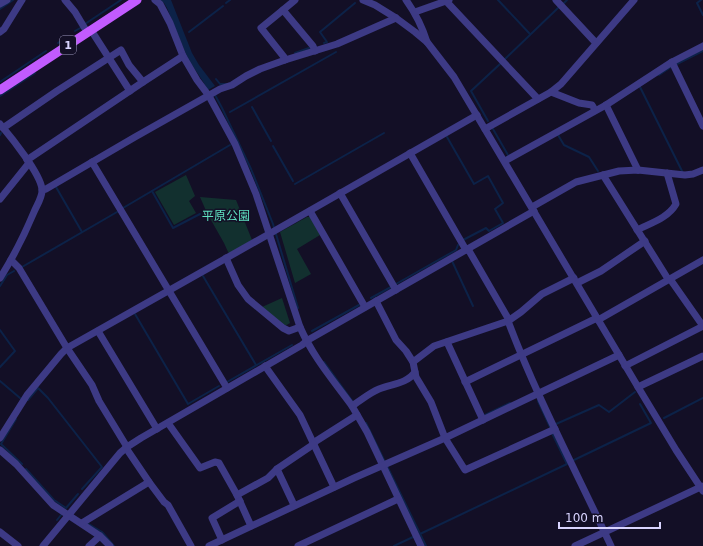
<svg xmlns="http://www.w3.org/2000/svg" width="703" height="546" viewBox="0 0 703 546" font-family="'DejaVu Sans','Noto Sans JP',sans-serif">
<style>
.green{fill:#12302f}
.water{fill:#0c2248}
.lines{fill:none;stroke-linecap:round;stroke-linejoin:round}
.stream{stroke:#0c2248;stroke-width:2}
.minor{stroke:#3d3a85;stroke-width:7}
.major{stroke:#c25bff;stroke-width:9}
.labels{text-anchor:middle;stroke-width:3;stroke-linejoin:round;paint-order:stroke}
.shield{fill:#130f26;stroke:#9e99be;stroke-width:1}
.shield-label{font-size:11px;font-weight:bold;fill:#d9d4ff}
.park-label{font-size:12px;fill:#5fe0c0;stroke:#130f26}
</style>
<rect width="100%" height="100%" fill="#130f26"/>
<g class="green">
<polygon points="186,175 195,196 189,201 196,213 174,225 155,192"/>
<polygon points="200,197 236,200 252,240 229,254 224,243 207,213"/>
<polygon points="307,217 310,217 320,235 297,249 311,274 295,283 280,232"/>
<polygon points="282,298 290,323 285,326 262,307"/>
</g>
<polygon class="water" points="160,0 171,0 192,53 199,65 215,86 208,90 202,80 188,59 167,8 164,3"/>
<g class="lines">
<g class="stream">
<polyline points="498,0 530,34"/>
<polyline points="701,0 697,3 703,15"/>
<polyline points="226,3 230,0"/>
<polyline points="563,4 567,0"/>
<polyline points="0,9 13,0"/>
<polyline points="85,24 121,0"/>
<polyline points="75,31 82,27"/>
<polyline points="189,32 223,6"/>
<polyline points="58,43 66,37"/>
<polyline points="324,43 327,42 320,32 355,3"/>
<polyline points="295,53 309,48"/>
<polyline points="504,60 559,7"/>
<polyline points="677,64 703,51"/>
<polyline points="659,75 671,67"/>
<polyline points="216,79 220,84 227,84"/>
<polyline points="0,82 46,51"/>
<polyline points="640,87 682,171"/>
<polyline points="215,95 222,108 251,169 273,224 298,308"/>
<polyline points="0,96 35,73"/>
<polyline points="252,107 271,141"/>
<polyline points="230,112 336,52"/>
<polyline points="488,121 471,91 500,64"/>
<polyline points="493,129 508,155"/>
<polyline points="559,134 558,135 564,145 589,157 598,171"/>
<polyline points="0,135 1,133"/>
<polyline points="447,137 474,184 488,176 503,203 495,209 503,223 489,231 486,228 463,240"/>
<polyline points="273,146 293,181"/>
<polyline points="295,184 384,133"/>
<polyline points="56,187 82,232"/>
<polyline points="152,191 173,228 200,214"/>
<polyline points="123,208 230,145"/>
<polyline points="452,261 473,306"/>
<polyline points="22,267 117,212"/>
<polyline points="203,276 256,365"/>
<polyline points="396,284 456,250 458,245"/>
<polyline points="0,286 7,275 14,271"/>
<polyline points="371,298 391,287"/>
<polyline points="135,314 188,404 219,386"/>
<polyline points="0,330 15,351 0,367"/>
<polyline points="312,331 359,305"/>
<polyline points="324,362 353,402"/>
<polyline points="0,381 20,398"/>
<polyline points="227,382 292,345"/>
<polyline points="28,400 38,388 48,398 102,467 82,489"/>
<polyline points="538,401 550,427"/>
<polyline points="485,415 510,403"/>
<polyline points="664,418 703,398"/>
<polyline points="16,419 1,444 22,464"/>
<polyline points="366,423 385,462"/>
<polyline points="556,424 599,405 609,412 635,392"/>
<polyline points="574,460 651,423 640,404"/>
<polyline points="387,466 426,546"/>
<polyline points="26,469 54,500 66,508 78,494"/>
<polyline points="57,520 61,515"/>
<polyline points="87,523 102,532 114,546"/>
<polyline points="420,534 567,464 552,433"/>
<polyline points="394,546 413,537"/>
</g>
<g class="minor">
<polyline points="65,0 75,12 87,32"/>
<path d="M155,0L160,4L170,23L183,56L197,80L209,96L235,144L256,194L300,327C313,357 333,380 352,406"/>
<polyline points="363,0 375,5 396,18 415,32 427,42 454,77 638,387 676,450 703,491"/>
<path d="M406,0C416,14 422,26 427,42"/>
<polyline points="556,0 596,43"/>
<polyline points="446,1 538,99"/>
<polyline points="0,4 7,0"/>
<polyline points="283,10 295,0"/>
<polyline points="415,12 449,0"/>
<polyline points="91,30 130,91"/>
<polyline points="0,32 4,29 22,0"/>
<polyline points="285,60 284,57 261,28 283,10 313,46 315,51"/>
<polyline points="672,62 703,126"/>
<polyline points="551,92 579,103 592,105 595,110"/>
<polyline points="606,105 638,170"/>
<polyline points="3,128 57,91 121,50 129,65 143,82"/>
<polyline points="485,129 551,92 561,84 634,0"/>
<polyline points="410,153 466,250"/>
<polyline points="27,160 143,82 183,56"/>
<polyline points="505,161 606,105 672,62 703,46"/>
<polyline points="92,162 227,388"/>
<polyline points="603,175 668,279"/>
<polyline points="42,190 46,189 135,137 220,89 232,85 246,76 260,69 285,60 337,44 396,18"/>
<polyline points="340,193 396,290"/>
<polyline points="0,199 29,163"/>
<polyline points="532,207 576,182 619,171 638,170 685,175 693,174 703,170"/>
<polyline points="310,211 365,307"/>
<path d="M637,230C651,223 668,218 676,204L667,173"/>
<polyline points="468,249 509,320"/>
<polyline points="226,258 238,285 248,299 283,328 289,331 300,327"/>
<polyline points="11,260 19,268 67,348 92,385 99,401 127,447"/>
<path d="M0,278C14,256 24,236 34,212C37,205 43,196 42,189C40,173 11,137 0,124"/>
<polyline points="670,279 703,326"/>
<polyline points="577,283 601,271 645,241"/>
<path d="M376,301L396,340L406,351L413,362L415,372C407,384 391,384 379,389C369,393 360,401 352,406L367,432L421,546"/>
<polyline points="598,320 703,260"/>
<path d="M508,321C537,398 576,471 611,546"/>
<polyline points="98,331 157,429"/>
<polyline points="447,342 483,420"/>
<polyline points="413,362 434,346 508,321 521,312 542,294 574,278"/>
<polyline points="265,366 300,415 334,487"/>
<polyline points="625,366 703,326"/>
<polyline points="415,372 416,377 431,402 445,438 465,470 555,429"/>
<polyline points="465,382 597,318"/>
<polyline points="638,387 703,356"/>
<polyline points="168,423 200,468 215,462 219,463 237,495 251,526"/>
<polyline points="0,438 27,395 61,354 67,348 269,234 477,115"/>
<polyline points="313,443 357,415"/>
<polyline points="126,448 149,482"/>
<polyline points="0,450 16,464 53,505 100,536 110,546"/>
<polyline points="277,469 294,505"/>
<polyline points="237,495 268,478 277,469 314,444"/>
<polyline points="82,523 149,482 164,502 168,505 191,546"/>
<polyline points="0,532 18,546"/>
<polyline points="222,540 212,518 240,501"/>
<polyline points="43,546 120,453 127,447 141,438 302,345 308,340 534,211"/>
<polyline points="89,546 100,536"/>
<polyline points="209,546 354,478 445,438 619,355"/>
<polyline points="298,546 398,499"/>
<polyline points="575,546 703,486"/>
</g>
<polyline class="major" points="0,90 137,0"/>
</g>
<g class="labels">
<rect class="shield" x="60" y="36" width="16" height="18" rx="3"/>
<g class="shield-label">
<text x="68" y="49">1</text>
</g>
<g class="park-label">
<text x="226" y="220">平原公園</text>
</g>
</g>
<path d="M559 522v6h101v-6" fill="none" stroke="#d9d4ff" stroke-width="2"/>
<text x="565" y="522" font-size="12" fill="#d9d4ff" stroke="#130f26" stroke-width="3" paint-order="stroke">100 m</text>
</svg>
